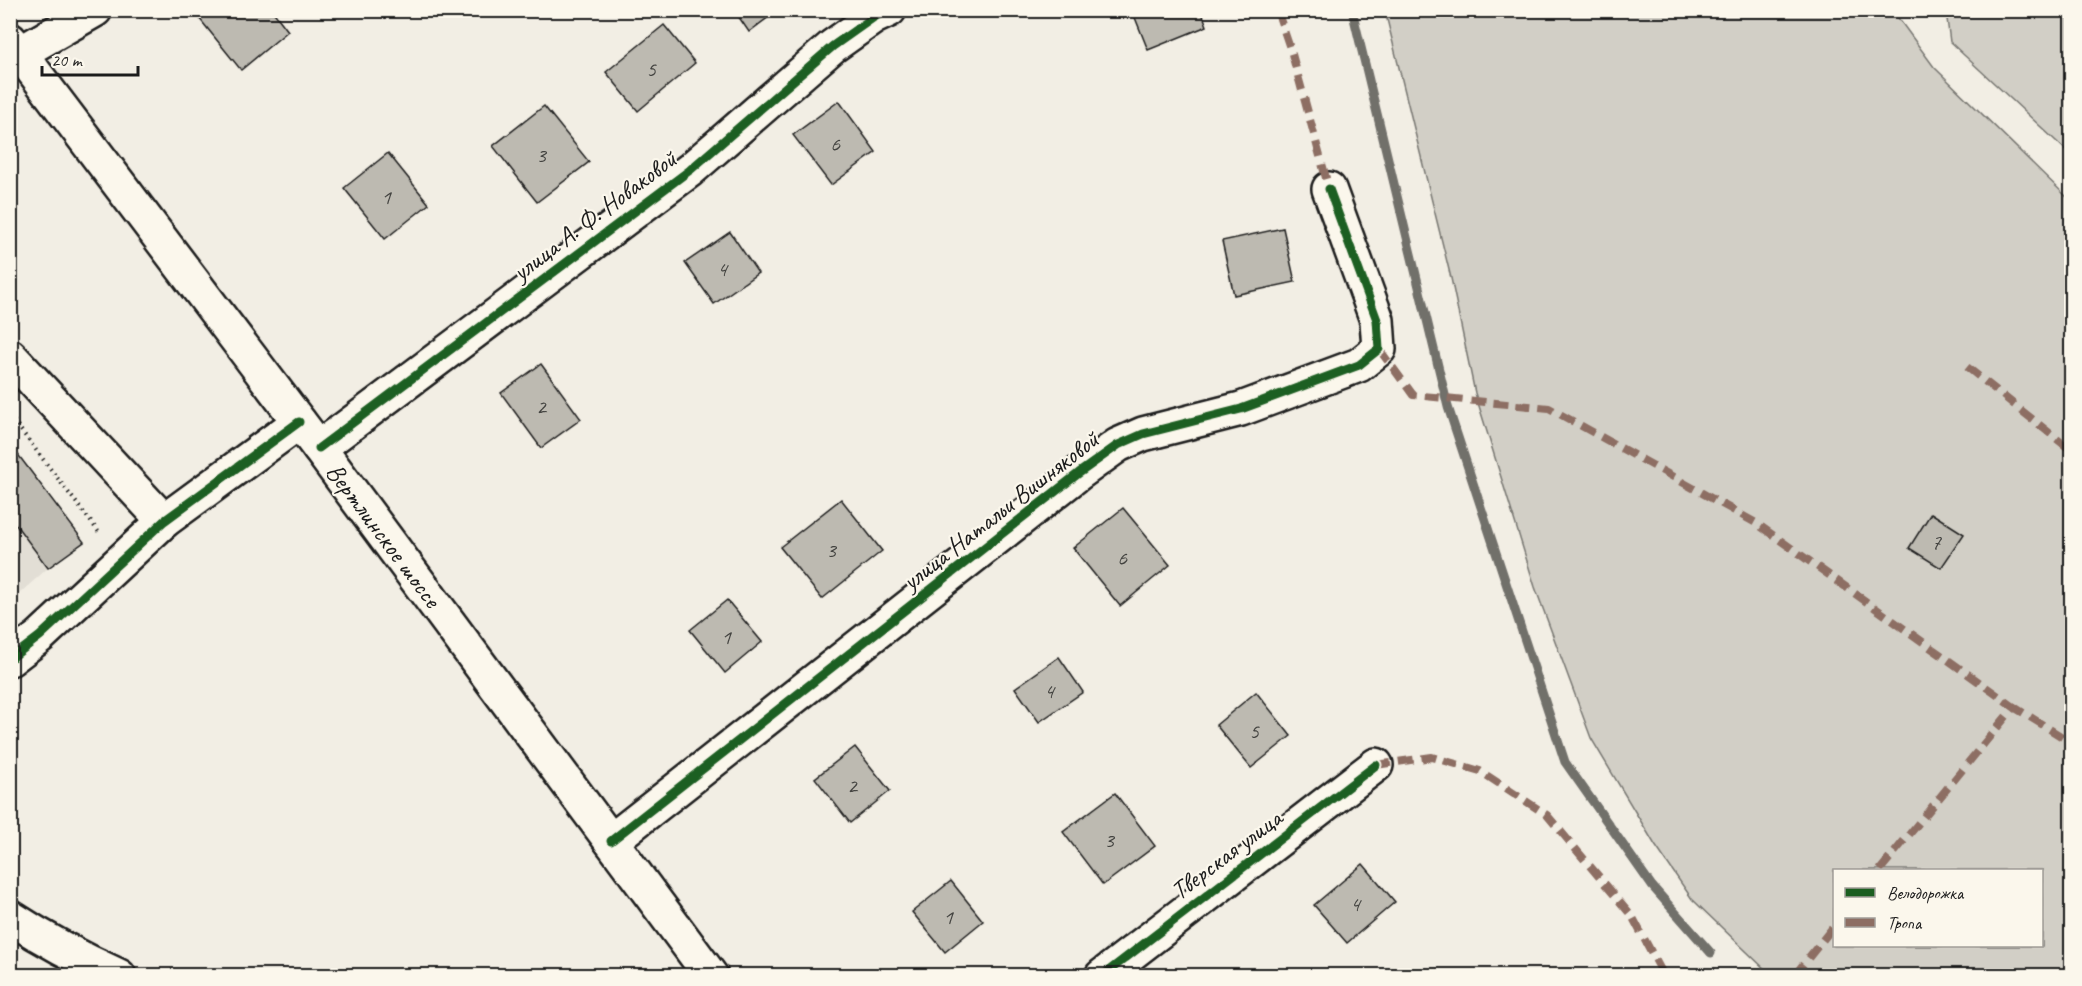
<svg xmlns="http://www.w3.org/2000/svg" width="2082" height="986" viewBox="0 0 2082 986" font-family="Caveat,sans-serif">
<style>
.built{fill:#e2ded5}
.green{fill:#d2cfc6;stroke:#777671;stroke-width:1.5;fill-rule:evenodd}
.lines{fill:none;stroke-linecap:round;stroke-linejoin:round}
.stream{stroke:#716f6b;stroke-width:9}
.building{fill:#bdbab1;stroke:#1c1c1c;stroke-width:1.5}
.minor-casing{stroke:#1c1c1c;stroke-width:38}
.secondary-casing{stroke:#1c1c1c;stroke-width:38}
.path{stroke:#1c1c1c;stroke-width:4;stroke-dasharray:1.5 4.5;stroke-linecap:butt}
.minor{stroke:#fbf7ec;stroke-width:33}
.secondary{stroke:#fbf7ec;stroke-width:33}
.quiet{stroke:#8d6e63;stroke-width:8;stroke-dasharray:15 8;stroke-linecap:butt}
.cycleway-casing{stroke:#fbf7ec;stroke-width:13}
.cycleway{stroke:#1b5e20;stroke-width:9}
.labels{text-anchor:middle;stroke-width:4.5;stroke-linejoin:round;paint-order:stroke}
.number-label{font-size:22px;fill:#444441}
.street-label{font-size:26px;fill:#1c1c1c;stroke:#fbf7ec}
</style>
<rect width="100%" height="100%" fill="#f2eee4"/>
<filter id="ink" filterUnits="userSpaceOnUse"><feTurbulence type="fractalNoise" baseFrequency=".0167" numOctaves="2"/><feDisplacementMap in="SourceGraphic" scale="12" xChannelSelector="R" yChannelSelector="G"/><feConvolveMatrix kernelMatrix="1 2 1 2 8 2 1 2 1" color-interpolation-filters="sRGB"/></filter>
<g filter="url(#ink)">
<polygon class="built" points="10,444 84,542 48,568 11,601"/>
<g class="green">
<path d="M1385,11H1893L1934,67L2071,201V975H1771L1692,899L1655,845L1591,738L1535,587L1475,393L1451,278ZM1834,870H2042V946H1834Z"/>
<polygon points="1946,11 2071,11 2071,155 1950,42"/>
</g>
<g class="lines">
<polyline class="stream" points="1352,10 1448,407 1565,762 1652,886 1711,953"/>
</g>
<g class="building">
<polygon points="208,10 272,10 288,31 241,70 199,18"/>
<polygon points="734,10 778,10 749,32"/>
<polygon points="1132,10 1201,10 1207,26 1148,50"/>
<polygon points="664,25 695,63 638,111 606,72"/>
<polygon points="839,101 876,152 831,185 793,135"/>
<polygon points="544,106 589,162 537,202 493,146"/>
<polygon points="388,153 429,204 385,239 344,188"/>
<polygon points="1283,228 1295,282 1234,295 1222,241"/>
<polygon points="730,232 758,273 714,304 685,263"/>
<polygon points="541,364 581,419 541,448 501,393"/>
<polygon points="10,444 84,542 48,568 10,517"/>
<polygon points="841,499 882,551 822,599 780,547"/>
<polygon points="1123,508 1170,565 1120,606 1073,548"/>
<polygon points="1931,513 1964,534 1941,568 1909,548"/>
<polygon points="727,600 762,642 725,673 690,630"/>
<polygon points="1059,657 1083,692 1039,722 1015,688"/>
<polygon points="1256,692 1291,736 1251,768 1216,725"/>
<polygon points="855,747 890,791 850,823 815,778"/>
<polygon points="1115,793 1155,846 1103,885 1063,832"/>
<polygon points="1363,864 1395,902 1347,943 1314,905"/>
<polygon points="951,881 983,921 945,952 912,912"/>
</g>
<g class="lines">
<g class="minor-casing">
<g id="minor">
<polyline points="20,53 95,10"/>
<polyline points="10,356 164,521"/>
<polyline points="319,448 690,170 833,46 874,17 889,10"/>
<polyline points="10,659 40,636 164,521 299,422"/>
<polyline points="611,841 1079,473 1118,445 1143,434 1241,409 1359,365 1379,349 1377,320 1329,189"/>
<path d="M10,917C45,940 81,959 119,976"/>
<polyline points="1102,976 1376,765"/>
</g>
</g>
<g class="secondary-casing">
<polyline id="secondary" points="10,40 319,448 711,976"/>
</g>
<polyline class="path" points="10,416 101,535"/>
<use href="#minor" class="minor"/>
<use href="#secondary" class="secondary"/>
<g class="quiet">
<polyline points="1277,10 1292,54 1329,189"/>
<polyline points="1379,349 1413,395 1549,408 1756,523 2014,707"/>
<polyline points="1967,367 2072,451"/>
<polyline points="1376,765 1432,757 1480,771 1547,815 1632,916 1664,976"/>
<polyline points="1880,870 2014,707 2072,743"/>
<polyline points="1794,976 1834,926"/>
</g>
<g class="cycleway-casing">
<g id="cycleway">
<polyline points="319,448 690,170 833,46 874,17 889,10"/>
<polyline points="10,659 40,636 164,521 299,422"/>
<polyline points="611,841 1079,473 1118,445 1143,434 1241,409 1359,365 1379,349 1377,320 1329,189"/>
<polyline points="1102,976 1376,765"/>
</g>
</g>
<use href="#cycleway" class="cycleway"/>
</g>
</g>
<g class="labels">
<g class="number-label">
<text x="651" y="76">5</text>
<text x="835" y="151">6</text>
<text x="541" y="162">3</text>
<text x="386" y="204">1</text>
<text x="722" y="276">4</text>
<text x="541" y="414">2</text>
<text x="1936" y="549">7</text>
<text x="831" y="557">3</text>
<text x="1122" y="565">6</text>
<text x="726" y="644">1</text>
<text x="1049" y="698">4</text>
<text x="1254" y="738">5</text>
<text x="852" y="793">2</text>
<text x="1109" y="847">3</text>
<text x="1355" y="911">4</text>
<text x="948" y="924">1</text>
</g>
<g class="street-label">
<text transform="translate(594 215) rotate(-37)" y="9">улица А. Ф. Новаковой</text>
<text transform="translate(1000 510) rotate(-38)" y="9">улица Натальи Вишняковой</text>
<text transform="translate(384 535) rotate(53)" y="9">Вертлинское шоссе</text>
<text transform="translate(1226 854) rotate(-37)" y="9">Тверская улица</text>
</g>
</g>
<rect width="2082" height="986" fill="none" stroke="#fbf7ec" stroke-width="36"/>
<rect x="18" y="18" width="2046" height="950" fill="none" stroke="#1c1c1c" stroke-width="2" filter="url(#ink)"/>
<rect x="1833" y="869" width="210" height="78" fill="#fbf7ec" stroke="#a29f99" stroke-width="1.5"/>
<rect x="1845" y="888" width="30" height="9" fill="#1b5e20" stroke="#a29f99" stroke-width="1.5"/>
<text x="1887" y="899" font-size="18" fill="#1c1c1c">Велодорожка</text>
<rect x="1845" y="918" width="30" height="9" fill="#8d6e63" stroke="#a29f99" stroke-width="1.5"/>
<text x="1887" y="929" font-size="18" fill="#1c1c1c">Тропа</text>
<path d="M42 66v9h96v-9" fill="none" stroke="#1c1c1c" stroke-width="3"/>
<text x="51" y="66" font-size="18" fill="#1c1c1c" stroke="#fbf7ec" stroke-width="4.5" paint-order="stroke">20 m</text>
</svg>
